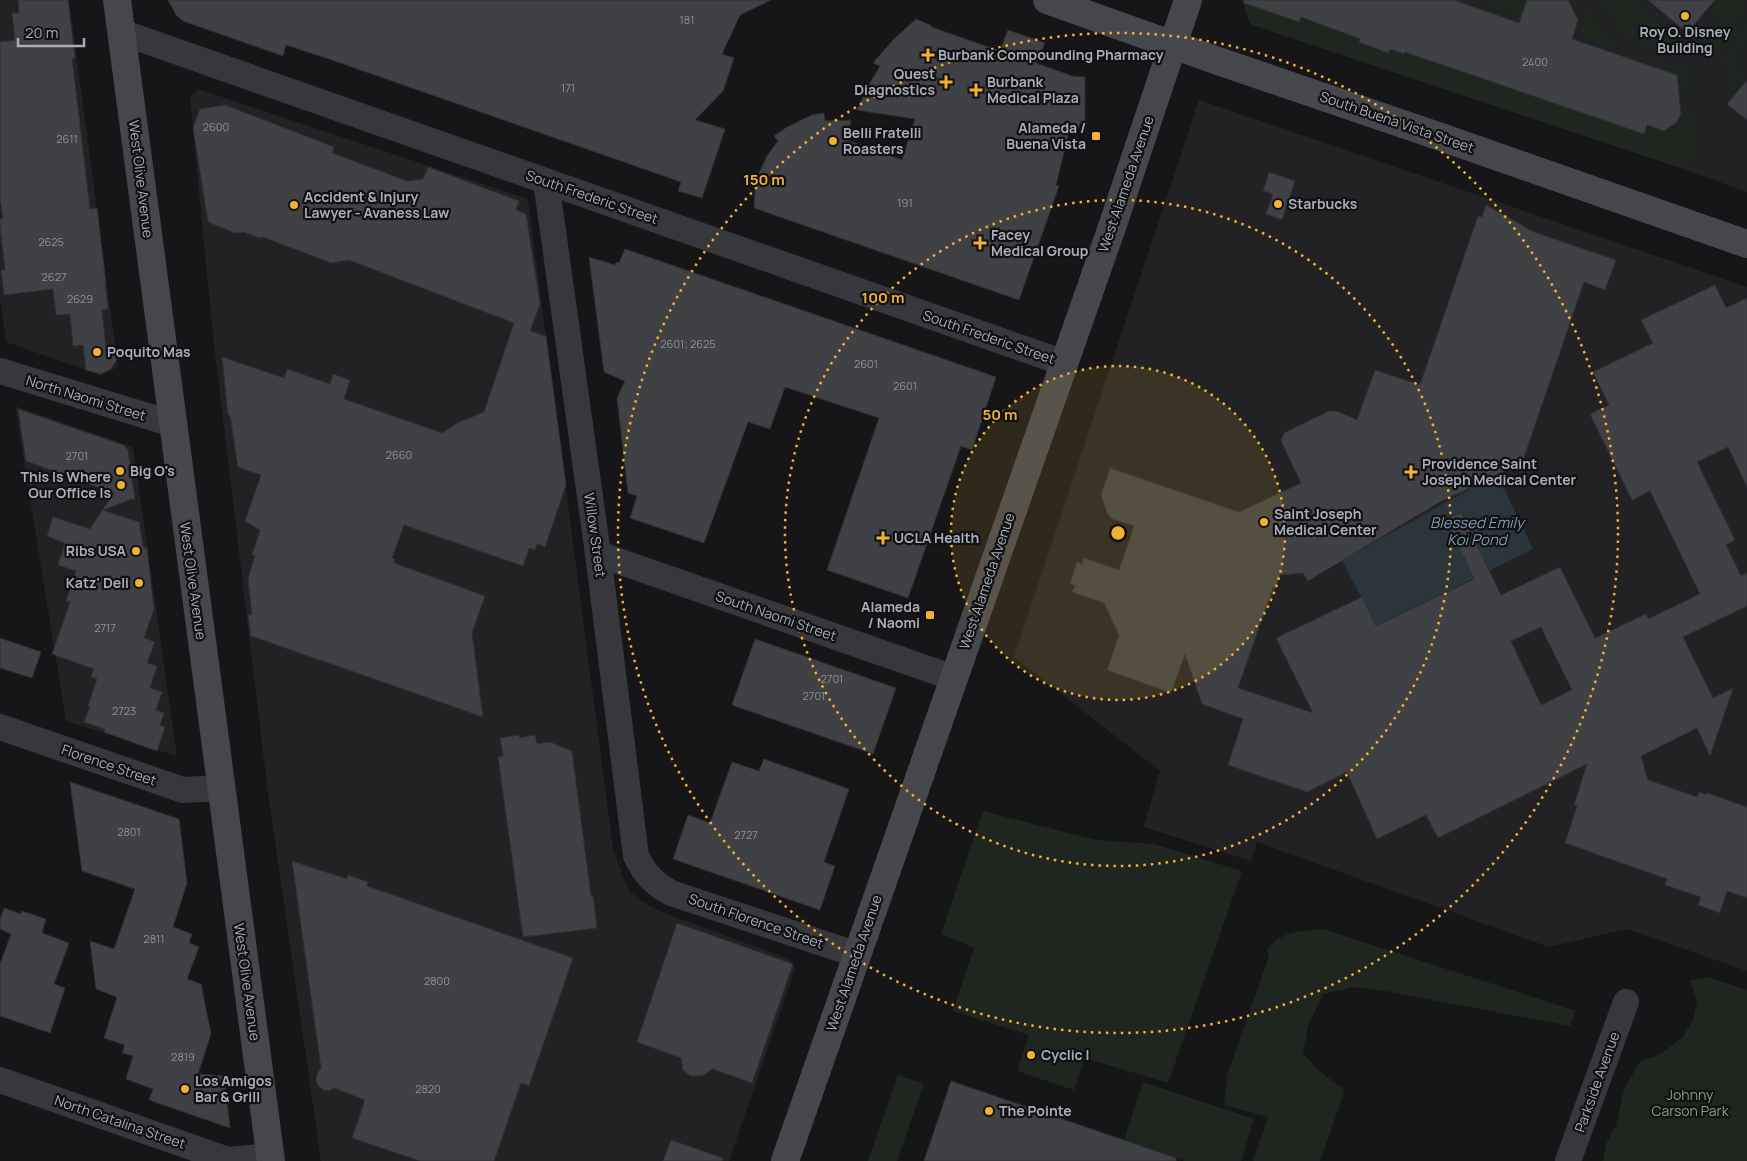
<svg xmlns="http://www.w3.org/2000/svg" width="1747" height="1161" viewBox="0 0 1747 1161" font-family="Manrope,sans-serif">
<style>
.built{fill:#222225}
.green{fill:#1e261f}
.water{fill:#2c353c}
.building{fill:#404145;stroke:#303034;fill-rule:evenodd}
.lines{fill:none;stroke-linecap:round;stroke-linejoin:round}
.minor{stroke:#37383d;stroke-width:26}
.secondary{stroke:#45474d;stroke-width:28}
.ring{fill:none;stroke:#f2b134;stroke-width:2.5;stroke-dasharray:2.5 5}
.poi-dot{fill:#f2b134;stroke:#111113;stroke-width:2}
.labels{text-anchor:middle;stroke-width:4.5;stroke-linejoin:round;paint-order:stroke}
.number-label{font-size:11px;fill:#8e929b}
.poi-label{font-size:14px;font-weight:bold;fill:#a8adb8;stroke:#111113;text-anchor:start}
.street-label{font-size:14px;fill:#a8adb8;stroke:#111113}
.park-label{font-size:14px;fill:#7fa381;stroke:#111113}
.water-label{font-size:15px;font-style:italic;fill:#7f9bb3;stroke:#111113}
.centre{fill:#f2b134;stroke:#111113;stroke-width:2.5}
.ring-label{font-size:15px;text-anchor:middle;font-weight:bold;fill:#f2b134;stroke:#111113;stroke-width:4.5;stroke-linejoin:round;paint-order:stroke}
</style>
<rect width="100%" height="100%" fill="#161618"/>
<g class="built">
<polygon points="0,0 69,0 118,367 101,375 6,342 0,299"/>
<polygon points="1242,0 1747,0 1747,192 1681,168 1250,24"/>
<polygon points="198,89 528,199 613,848 621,872 630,892 648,905 664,913 789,959 793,963 795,969 729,1161 321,1161 267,786 212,327 190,97"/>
<polygon points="1199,100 1747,287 1747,971 1627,929 1549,947 1257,842 1251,861 1144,827 1160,771 1014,657"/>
<polygon points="15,406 133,447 177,756 66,721"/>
</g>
<g class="green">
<path d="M1242,0H1267L1651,132L1656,123L1674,128L1675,123L1685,118C1691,109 1691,102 1684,93L1686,90L1668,84L1670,66L1580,36L1585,10L1579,0H1585C1594,13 1598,30 1611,40C1624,50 1643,52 1659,57C1668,61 1677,69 1688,69C1693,70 1699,67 1703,66L1705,70L1692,73L1691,83L1696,157L1690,164L1681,168L1250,24Z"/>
<polygon points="1479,0 1530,0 1523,17"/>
<polygon points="1600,0 1633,0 1692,52 1720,22 1708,11 1718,0 1747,0 1747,2 1744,4 1732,29 1722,41 1706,57 1692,59 1628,40 1619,30 1611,16"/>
<path d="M1747,19V43L1745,42L1733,55C1740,68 1735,71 1747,83L1729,102V66L1719,68L1716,61L1726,52Z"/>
<polygon points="983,811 1097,840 1154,844 1242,871 1168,1083 1085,1058 1074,1090 1017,1071 1029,1035 953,1011 974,948 941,934"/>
<path d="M1323,929L1576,1011L1570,1026L1385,991L1355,987L1323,994L1308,1026L1303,1053L1319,1071L1345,1090L1320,1161H1253L1268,1117L1224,1105L1227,1076L1269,956L1267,950C1280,931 1302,931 1323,929Z"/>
<polygon points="1708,977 1747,990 1747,1161 1603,1161 1607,1142 1616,1125 1624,1089 1637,1067 1642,1061 1659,1055 1682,1038 1693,1020 1697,1002 1690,980"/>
<polygon points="898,1075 924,1084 897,1161 868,1161"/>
<polygon points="1143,1082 1254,1119 1241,1161 1185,1161 1124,1140"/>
</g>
<polygon class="water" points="1497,474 1533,549 1376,626 1342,560"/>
<g class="building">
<polygon points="18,0 68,0 75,58 72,58 90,209 97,208 106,284 105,284 108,309 102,310 106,348 115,347 117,359 111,369 101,374 86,370 83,345 73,346 70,314 56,315 53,289 4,295 1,270 5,270 0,226 0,219 3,219 0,198 0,42 15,40 12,13 19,13"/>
<polygon points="168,0 771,0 740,15 722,54 734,58 723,91 695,120 725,129 702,198 678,191 681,182 329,59 286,45 283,56 183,21 176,15"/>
<polygon points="1244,0 1454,0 1519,23 1527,0 1568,0 1578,20 1572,39 1677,75 1681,114 1676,123 1664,131 1647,125 1644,134 1405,52 1404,54 1390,49 1388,53 1359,42 1360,39 1347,34 1301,17 1299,22 1244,3"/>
<polygon points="1648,0 1715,0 1687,33"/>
<polygon points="916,19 932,26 931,27 1000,51 1008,30 1045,43 1036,63 1072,76 1085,77 1085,122 1081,121 1076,135 1069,132 1056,185 1059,186 1019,300 754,208 755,190 759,173 767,156 778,141 774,136 787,127 812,115 824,113 825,121 851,120 847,140 902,160 915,119 857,110 870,83 880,66 873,63 893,40"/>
<polygon points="1747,80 1747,120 1727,104"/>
<polygon points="225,105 334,147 332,153 407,181 423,179 428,167 519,201 516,210 526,214 540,304 530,331 546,336 566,485 545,547 537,544 535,550 529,548 523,566 404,525 392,558 395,559 394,563 485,596 472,633 483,717 251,636 248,615 252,615 248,578 255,556 252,555 260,530 245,521 261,475 238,467 230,415 228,415 222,357 284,378 287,369 330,384 333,374 350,380 344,399 442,433 457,423 484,412 514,323 349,260 331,263 263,237 259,238 244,232 235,233 208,222 193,128 200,109"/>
<polygon points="1269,172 1295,181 1282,220 1266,214 1273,194 1263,191"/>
<path d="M1486,205L1534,232L1616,260L1605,290L1584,282L1522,463L1438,503L1308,581L1303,573L1280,575L1275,588L1273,587L1238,688L1313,713L1276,638L1362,597L1376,626L1474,579L1446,519L1461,512L1501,595L1560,567L1595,638L1646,614L1648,619L1700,594L1650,491L1632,500L1590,414L1609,405L1593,372L1653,343L1641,320L1715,285L1726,308L1747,298V487L1728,447L1697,462L1735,540L1726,545L1741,576L1747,573V606L1683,637L1713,698L1733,688L1710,756L1697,728L1641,756L1648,780L1697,797L1699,792L1707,795V793L1747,807V898L1727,891L1720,913L1698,905L1701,897L1665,885L1667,879L1565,843L1577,806L1574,805L1587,764L1438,838L1426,815L1377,839L1347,772L1307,792L1228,765L1243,719L1202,704L1185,654L1171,693L1107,670L1119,635L1104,603L1072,592L1075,586L1070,584L1077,562L1082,564L1084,558L1119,570L1134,526L1112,519L1107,513L1101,495L1110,468L1239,512L1301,483L1281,441L1284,433L1329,411H1337L1357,420L1375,370L1420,385L1478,216L1482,217ZM1541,627L1572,690L1541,705L1511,641Z"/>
<polygon points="625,249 996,377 972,450 961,446 908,598 827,570 879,418 785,387 770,429 748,422 704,543 630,518 637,496 628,493 617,398 625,381 604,372 589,257 615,265 616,262 619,263"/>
<polygon points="18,409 123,445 128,450 135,500 132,499 103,510 139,522 143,547 147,549 154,609 144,638 155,642 147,663 157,666 150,688 162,692 156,710 164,713 160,725 165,727 157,751 104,732 105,729 84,722 90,706 88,706 97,679 91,677 94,669 52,654 70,602 66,601 76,571 58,565 65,543 47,536 53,517 90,529 114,493 26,461"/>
<polygon points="0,638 41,652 32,678 0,668"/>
<polygon points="755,639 896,688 873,754 732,705"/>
<polygon points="519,735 520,738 535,735 537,744 550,742 572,751 591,896 593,896 597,928 523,937 498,757 503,756 500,738"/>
<polygon points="764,759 849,789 824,862 835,866 820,910 673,859 688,815 710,823 732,762 759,771"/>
<polygon points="70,782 179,819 187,883 173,927 192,934 189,943 199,947 187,979 201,984 211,1034 198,1074 224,1076 230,1128 149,1100 153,1089 126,1079 133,1056 122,1053 125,1045 104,1038 117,997 96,989 90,941 114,949 135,889 82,871"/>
<polygon points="292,861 347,879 348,875 368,882 367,886 573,958 529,1086 521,1083 494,1161 420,1161 352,1138 365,1100 334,1088 329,1091 323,1090 318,1086 316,1081 317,1074 321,1068"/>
<polygon points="4,908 21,914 22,911 46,919 42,933 69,943 54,984 65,988 50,1033 0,1016 0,964 11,934 0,929 0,920"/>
<polygon points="677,923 793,964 752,1083 713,1069 702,1076 690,1076 683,1070 681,1058 637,1042"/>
<polygon points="951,1081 1176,1158 1176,1161 924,1161"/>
<polygon points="671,1140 723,1158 722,1161 663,1161"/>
</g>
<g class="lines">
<g class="minor">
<polyline points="121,32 1064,363"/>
<path d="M546,181L598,554L636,856C645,874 653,883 671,893L858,955"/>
<polyline points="0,371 173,424"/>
<polyline points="598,554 954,678"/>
<polyline points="0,727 183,790 221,788"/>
<polyline points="0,1080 228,1160 270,1156"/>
<polyline points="1568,1161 1626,1002"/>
</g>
<g class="secondary">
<polyline points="117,0 271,1161"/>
<polyline points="1047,0 1218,61 1441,137 1747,244"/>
<polyline points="785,1161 1112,227 1188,0"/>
</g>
</g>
<circle cx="1118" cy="533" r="167" fill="#f2b134" fill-opacity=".12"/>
<g class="ring">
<circle cx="1118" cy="533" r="167"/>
<circle cx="1118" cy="533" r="333"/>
<circle cx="1118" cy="533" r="500"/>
</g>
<g class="poi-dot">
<circle cx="1685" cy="16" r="5"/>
<path d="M925.5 47.5h5v5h5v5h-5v5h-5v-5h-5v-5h5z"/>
<path d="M943.5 74.5h5v5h5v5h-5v5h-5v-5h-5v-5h5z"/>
<path d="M973.5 82.5h5v5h5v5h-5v5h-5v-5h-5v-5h5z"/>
<rect x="1091" y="131" width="10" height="10" rx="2.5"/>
<circle cx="833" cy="141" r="5"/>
<circle cx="1278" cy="204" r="5"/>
<circle cx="294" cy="205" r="5"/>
<path d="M977.5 235.5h5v5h5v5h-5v5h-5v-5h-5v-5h5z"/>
<circle cx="97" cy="352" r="5"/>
<circle cx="120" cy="471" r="5"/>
<path d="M1408.5 464.5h5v5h5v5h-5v5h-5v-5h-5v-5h5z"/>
<circle cx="121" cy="485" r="5"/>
<circle cx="1264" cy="522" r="5"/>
<path d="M880.5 530.5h5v5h5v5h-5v5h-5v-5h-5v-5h5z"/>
<circle cx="136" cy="551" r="5"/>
<circle cx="139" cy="583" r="5"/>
<rect x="925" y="610" width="10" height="10" rx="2.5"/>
<circle cx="1031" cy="1055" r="5"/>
<circle cx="185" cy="1089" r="5"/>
<circle cx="989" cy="1111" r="5"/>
</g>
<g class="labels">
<g class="number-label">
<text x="687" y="24">181</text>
<text x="1535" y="66">2400</text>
<text x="568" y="92">171</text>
<text x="216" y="131">2600</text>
<text x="67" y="143">2611</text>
<text x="905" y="207">191</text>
<text x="51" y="246">2625</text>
<text x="54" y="281">2627</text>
<text x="80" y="303">2629</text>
<text x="688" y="348">2601; 2625</text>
<text x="866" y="368">2601</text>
<text x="905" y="390">2601</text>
<text x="399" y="459">2660</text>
<text x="77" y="460">2701</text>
<text x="105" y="632">2717</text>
<text x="832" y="683">2701</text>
<text x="814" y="700">2701</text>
<text x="124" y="715">2723</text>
<text x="129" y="836">2801</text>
<text x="746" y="839">2727</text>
<text x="154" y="943">2811</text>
<text x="437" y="985">2800</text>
<text x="183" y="1061">2819</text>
<text x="428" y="1093">2820</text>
</g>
<g class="poi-label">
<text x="1685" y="37" text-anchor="middle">Roy O. Disney<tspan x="1685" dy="16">Building</tspan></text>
<text x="938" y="60">Burbank Compounding Pharmacy</text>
<text x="935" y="79" text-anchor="end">Quest<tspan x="935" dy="16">Diagnostics</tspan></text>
<text x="987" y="87">Burbank<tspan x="987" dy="16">Medical Plaza</tspan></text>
<text x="1086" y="133" text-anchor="end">Alameda /<tspan x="1086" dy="16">Buena Vista</tspan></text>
<text x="843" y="138">Belli Fratelli<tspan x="843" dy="16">Roasters</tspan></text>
<text x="304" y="202">Accident &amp; Injury<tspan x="304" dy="16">Lawyer - Avaness Law</tspan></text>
<text x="1288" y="209">Starbucks</text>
<text x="991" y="240">Facey<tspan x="991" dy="16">Medical Group</tspan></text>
<text x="107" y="357">Poquito Mas</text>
<text x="1422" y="469">Providence Saint<tspan x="1422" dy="16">Joseph Medical Center</tspan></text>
<text x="130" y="476">Big O's</text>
<text x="111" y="482" text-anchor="end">This Is Where<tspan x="111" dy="16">Our Office Is</tspan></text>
<text x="1274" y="519">Saint Joseph<tspan x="1274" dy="16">Medical Center</tspan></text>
<text x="894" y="543">UCLA Health</text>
<text x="126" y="556" text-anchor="end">Ribs USA</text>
<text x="129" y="588" text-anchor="end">Katz' Deli</text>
<text x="920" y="612" text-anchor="end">Alameda<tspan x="920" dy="16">/ Naomi</tspan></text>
<text x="1041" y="1060">Cyclic I</text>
<text x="195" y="1086">Los Amigos<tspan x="195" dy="16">Bar &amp; Grill</tspan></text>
<text x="999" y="1116">The Pointe</text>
</g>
<g class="street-label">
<text transform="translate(1397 122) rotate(19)" y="5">South Buena Vista Street</text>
<text transform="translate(141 179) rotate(83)" y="5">West Olive Avenue</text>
<text transform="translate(1126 184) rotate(-71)" y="5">West Alameda Avenue</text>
<text transform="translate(592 197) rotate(19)" y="5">South Frederic Street</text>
<text transform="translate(989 337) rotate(19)" y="5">South Frederic Street</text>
<text transform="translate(86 398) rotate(17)" y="5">North Naomi Street</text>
<text transform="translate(595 535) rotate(82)" y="5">Willow Street</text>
<text transform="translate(193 581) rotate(82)" y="5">West Olive Avenue</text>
<text transform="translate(987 581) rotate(-71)" y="5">West Alameda Avenue</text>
<text transform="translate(776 616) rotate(19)" y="5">South Naomi Street</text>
<text transform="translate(109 765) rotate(19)" y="5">Florence Street</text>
<text transform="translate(756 921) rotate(19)" y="5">South Florence Street</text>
<text transform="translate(854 963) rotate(-71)" y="5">West Alameda Avenue</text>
<text transform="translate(247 982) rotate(82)" y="5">West Olive Avenue</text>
<text transform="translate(1597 1082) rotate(-70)" y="5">Parkside Avenue</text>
<text transform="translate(120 1122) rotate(19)" y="5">North Catalina Street</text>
</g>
<g class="park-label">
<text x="1690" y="1100">Johnny<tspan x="1690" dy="16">Carson Park</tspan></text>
</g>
<g class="water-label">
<text x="1477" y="528">Blessed Emily<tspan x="1477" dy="17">Koi Pond</tspan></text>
</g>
</g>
<circle cx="1118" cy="533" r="8" class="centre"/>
<g class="ring-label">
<text x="764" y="185">150 m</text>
<text x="883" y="303">100 m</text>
<text x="1000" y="420">50 m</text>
</g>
<path d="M18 38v8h66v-8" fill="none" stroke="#a8adb8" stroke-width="2.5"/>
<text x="25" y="38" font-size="15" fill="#a8adb8" stroke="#111113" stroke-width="4" paint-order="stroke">20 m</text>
</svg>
